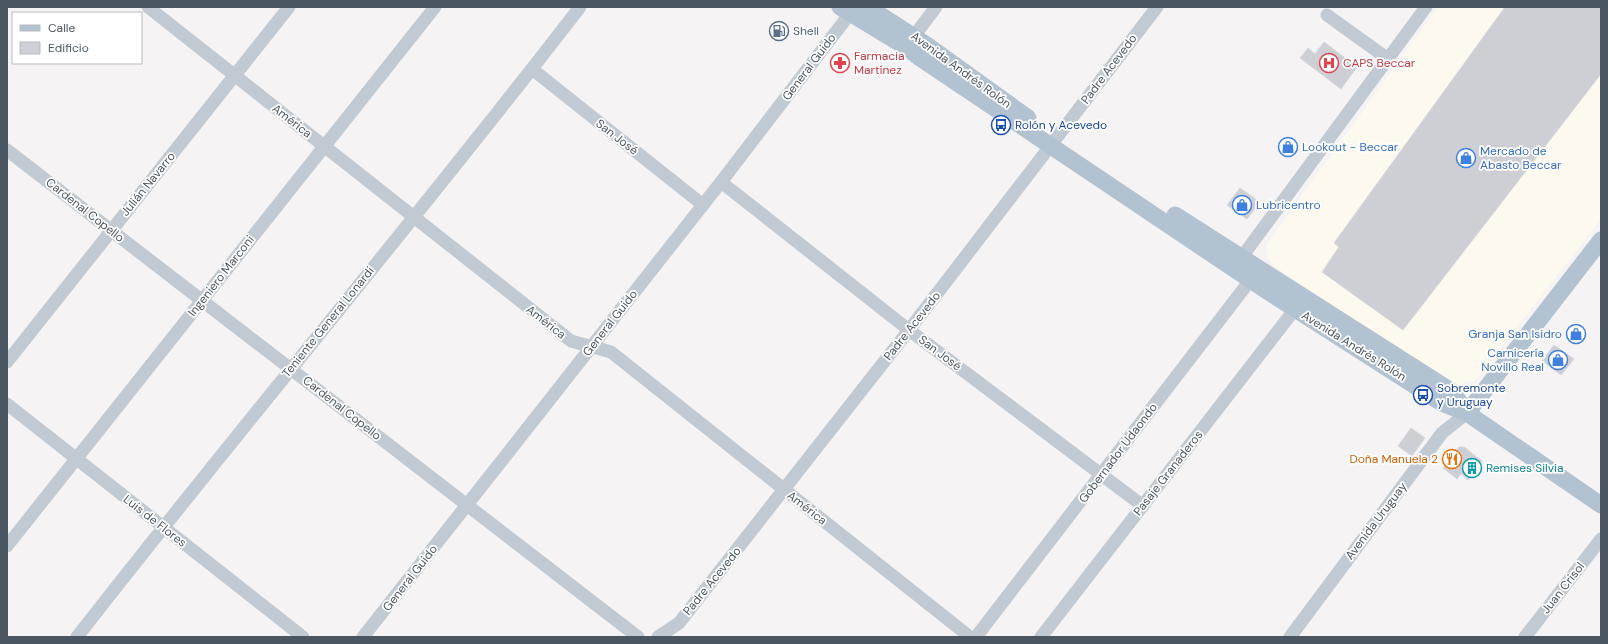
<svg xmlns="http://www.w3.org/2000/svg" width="1608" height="644" viewBox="0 0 1608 644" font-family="'DM Sans',sans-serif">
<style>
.commercial{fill:#fdf9ef}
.building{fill:#cdcfd5;stroke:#d7d9de}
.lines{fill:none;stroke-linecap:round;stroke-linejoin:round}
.minor{stroke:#c1cad2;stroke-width:13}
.major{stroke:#b3c2d1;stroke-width:17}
.labels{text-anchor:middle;stroke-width:3.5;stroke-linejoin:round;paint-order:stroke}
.service-label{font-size:12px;fill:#4e5e75;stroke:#fff;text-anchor:start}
.health-label{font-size:12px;fill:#be3a42;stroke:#fff;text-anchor:start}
.street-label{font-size:12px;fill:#4a5661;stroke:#fff}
.transit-label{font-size:12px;fill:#164399;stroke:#fff;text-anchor:start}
.shop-label{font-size:12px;fill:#366cbe;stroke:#fff;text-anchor:start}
.food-label{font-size:12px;fill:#c56008;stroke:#fff;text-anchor:end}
.culture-label{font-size:12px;fill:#0d838f;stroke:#fff;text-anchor:start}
</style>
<rect width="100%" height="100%" fill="#f5f3f3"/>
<polygon class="commercial" points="1438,7 1601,7 1601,219 1476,380 1452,386 1274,266 1268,258 1266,245"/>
<g class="building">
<polygon points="1505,7 1601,7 1601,74 1403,330 1322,272 1339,247 1334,243"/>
<polygon points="1324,42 1357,67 1341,89 1300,58 1308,48 1315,54"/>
<polygon points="1240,188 1260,202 1247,219 1227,205"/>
<polygon points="1554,345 1574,359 1561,375 1542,361"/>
<polygon points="1411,428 1425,438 1412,456 1398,446"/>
<polygon points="1459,447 1464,447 1482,461 1468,480 1461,474 1457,479 1443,468"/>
</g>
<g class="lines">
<g class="minor">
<polyline points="148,7 571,341 611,352 970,637"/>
<polyline points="1327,15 1388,59"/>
<polyline points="908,44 936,7"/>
<polyline points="532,69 703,205"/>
<polyline points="7,150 638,637"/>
<polyline points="721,182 909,330 1143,506"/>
<polyline points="1236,265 1426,7"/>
<polyline points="7,362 289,7"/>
<polyline points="7,404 303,637"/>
<polyline points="7,546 435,7"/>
<path d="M77,637C242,425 416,220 580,7"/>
<polyline points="363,637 721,182 855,7"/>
<polyline points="658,637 679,623 909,330 1157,7"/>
<polyline points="976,637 1255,274"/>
<polyline points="1041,637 1295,309"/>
<polyline points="1290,637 1442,433 1467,413"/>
<polyline points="1525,637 1601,539"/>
</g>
<g class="major">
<polyline points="840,7 906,47 920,58 1264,289 1442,403 1467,413 1601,505"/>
<polyline points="868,7 928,46 1028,118"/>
<polyline points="1175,215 1451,391 1467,412"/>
<polyline points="1467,413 1601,240"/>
</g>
</g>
<defs>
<g id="fuel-ring" transform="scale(1)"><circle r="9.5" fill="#fff" stroke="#5c6f8a" stroke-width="1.5"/><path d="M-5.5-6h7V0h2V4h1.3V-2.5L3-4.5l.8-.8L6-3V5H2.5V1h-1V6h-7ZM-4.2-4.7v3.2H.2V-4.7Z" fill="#5c6f8a"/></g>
<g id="pharmacy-ring" transform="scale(1)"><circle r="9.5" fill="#fff" stroke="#e0444e" stroke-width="1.5"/><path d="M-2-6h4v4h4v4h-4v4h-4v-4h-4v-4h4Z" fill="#e0444e"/></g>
<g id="hospital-ring" transform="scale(1)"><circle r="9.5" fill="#fff" stroke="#e0444e" stroke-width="1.5"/><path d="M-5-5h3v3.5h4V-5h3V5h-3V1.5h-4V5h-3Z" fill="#e0444e"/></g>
<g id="bus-ring" transform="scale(1)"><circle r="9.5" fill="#fff" stroke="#1a4fb4" stroke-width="1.5"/><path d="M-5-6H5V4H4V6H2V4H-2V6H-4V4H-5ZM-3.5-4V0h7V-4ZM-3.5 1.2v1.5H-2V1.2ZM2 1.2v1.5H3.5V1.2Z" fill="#1a4fb4"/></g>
<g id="shop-ring" transform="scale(1)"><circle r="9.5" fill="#fff" stroke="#3f7fe0" stroke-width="1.5"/><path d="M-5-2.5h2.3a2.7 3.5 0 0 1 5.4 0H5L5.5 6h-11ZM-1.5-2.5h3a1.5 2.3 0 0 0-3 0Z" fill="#3f7fe0"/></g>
<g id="restaurant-ring" transform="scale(1)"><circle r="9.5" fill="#fff" stroke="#e8710a" stroke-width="1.5"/><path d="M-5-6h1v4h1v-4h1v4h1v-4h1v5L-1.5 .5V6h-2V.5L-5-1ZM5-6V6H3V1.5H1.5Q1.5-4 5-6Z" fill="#e8710a"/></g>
<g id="building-ring" transform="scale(1)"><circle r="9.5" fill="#fff" stroke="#0f9aa8" stroke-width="1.5"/><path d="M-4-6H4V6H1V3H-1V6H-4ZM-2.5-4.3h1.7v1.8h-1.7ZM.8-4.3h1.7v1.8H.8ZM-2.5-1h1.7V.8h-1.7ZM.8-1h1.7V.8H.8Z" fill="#0f9aa8"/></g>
</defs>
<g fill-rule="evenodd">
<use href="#fuel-ring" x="779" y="31"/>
<use href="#pharmacy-ring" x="840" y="63"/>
<use href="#hospital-ring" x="1329" y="63"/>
<use href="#bus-ring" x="1001" y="125"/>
<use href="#shop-ring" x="1288" y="147"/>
<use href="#shop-ring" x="1466" y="158"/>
<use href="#shop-ring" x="1242" y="205"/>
<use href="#shop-ring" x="1576" y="334"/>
<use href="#shop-ring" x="1558" y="360"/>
<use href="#bus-ring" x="1423" y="395"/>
<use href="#restaurant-ring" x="1452" y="459"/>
<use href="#building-ring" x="1472" y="468"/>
</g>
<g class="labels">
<g class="service-label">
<text x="793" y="35">Shell</text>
</g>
<g class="health-label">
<text x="854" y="60">Farmacia<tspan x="854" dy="14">Martínez</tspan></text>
<text x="1343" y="67">CAPS Beccar</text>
</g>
<g class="street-label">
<text transform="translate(809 67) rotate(-53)" y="4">General Guido</text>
<text transform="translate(1109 69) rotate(-53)" y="4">Padre Acevedo</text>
<text transform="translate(961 70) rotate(36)" y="4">Avenida Andrés Rolón</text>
<text transform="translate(292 121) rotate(38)" y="4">América</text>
<text transform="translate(617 137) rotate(38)" y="4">San José</text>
<text transform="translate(148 184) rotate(-51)" y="4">Julián Navarro</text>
<text transform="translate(85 210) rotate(38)" y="4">Cardenal Copello</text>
<text transform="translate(221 276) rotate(-52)" y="4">Ingeniero Marconi</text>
<text transform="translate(328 322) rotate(-51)" y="4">Teniente General Lonardi</text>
<text transform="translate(546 322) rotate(38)" y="4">América</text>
<text transform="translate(610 323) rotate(-52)" y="4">General Guido</text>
<text transform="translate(912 326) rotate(-52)" y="4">Padre Acevedo</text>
<text transform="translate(1354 346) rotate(32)" y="4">Avenida Andrés Rolón</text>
<text transform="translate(940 353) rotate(37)" y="4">San José</text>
<text transform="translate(342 408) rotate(38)" y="4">Cardenal Copello</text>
<text transform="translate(1118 453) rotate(-53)" y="4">Gobernador Udaondo</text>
<text transform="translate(1168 473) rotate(-52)" y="4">Pasaje Granaderos</text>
<text transform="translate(807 508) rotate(38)" y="4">América</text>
<text transform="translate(155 521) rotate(38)" y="4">Luis de Flores</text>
<text transform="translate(1376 521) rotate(-53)" y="4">Avenida Uruguay</text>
<text transform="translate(410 578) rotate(-52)" y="4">General Guido</text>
<text transform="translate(712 581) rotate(-51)" y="4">Padre Acevedo</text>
<text transform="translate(1563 588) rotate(-52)" y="4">Juan Crisol</text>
</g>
<g class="transit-label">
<text x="1015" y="129">Rolón y Acevedo</text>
<text x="1437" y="392">Sobremonte<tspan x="1437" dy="14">y Uruguay</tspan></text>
</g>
<g class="shop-label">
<text x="1302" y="151">Lookout - Beccar</text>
<text x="1480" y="155">Mercado de<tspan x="1480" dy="14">Abasto Beccar</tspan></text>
<text x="1256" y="209">Lubricentro</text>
<text x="1562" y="338" text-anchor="end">Granja San Isidro</text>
<text x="1544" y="357" text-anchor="end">Carnicería<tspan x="1544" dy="14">Novillo Real</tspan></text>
</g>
<g class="food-label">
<text x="1438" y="463">Doña Manuela 2</text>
</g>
<g class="culture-label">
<text x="1486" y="472">Remises Silvia</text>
</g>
</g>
<rect width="1608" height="644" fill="none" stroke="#4a5661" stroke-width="16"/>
<rect x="12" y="12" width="130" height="52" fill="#ffffff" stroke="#b7bbc0"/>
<rect x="20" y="25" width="20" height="6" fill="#b3c2d1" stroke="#b7bbc0"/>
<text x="48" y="32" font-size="12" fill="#4a5661">Calle</text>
<rect x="20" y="42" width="20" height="12" fill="#cdcfd5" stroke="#b7bbc0"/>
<text x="48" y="52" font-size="12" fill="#4a5661">Edificio</text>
</svg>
